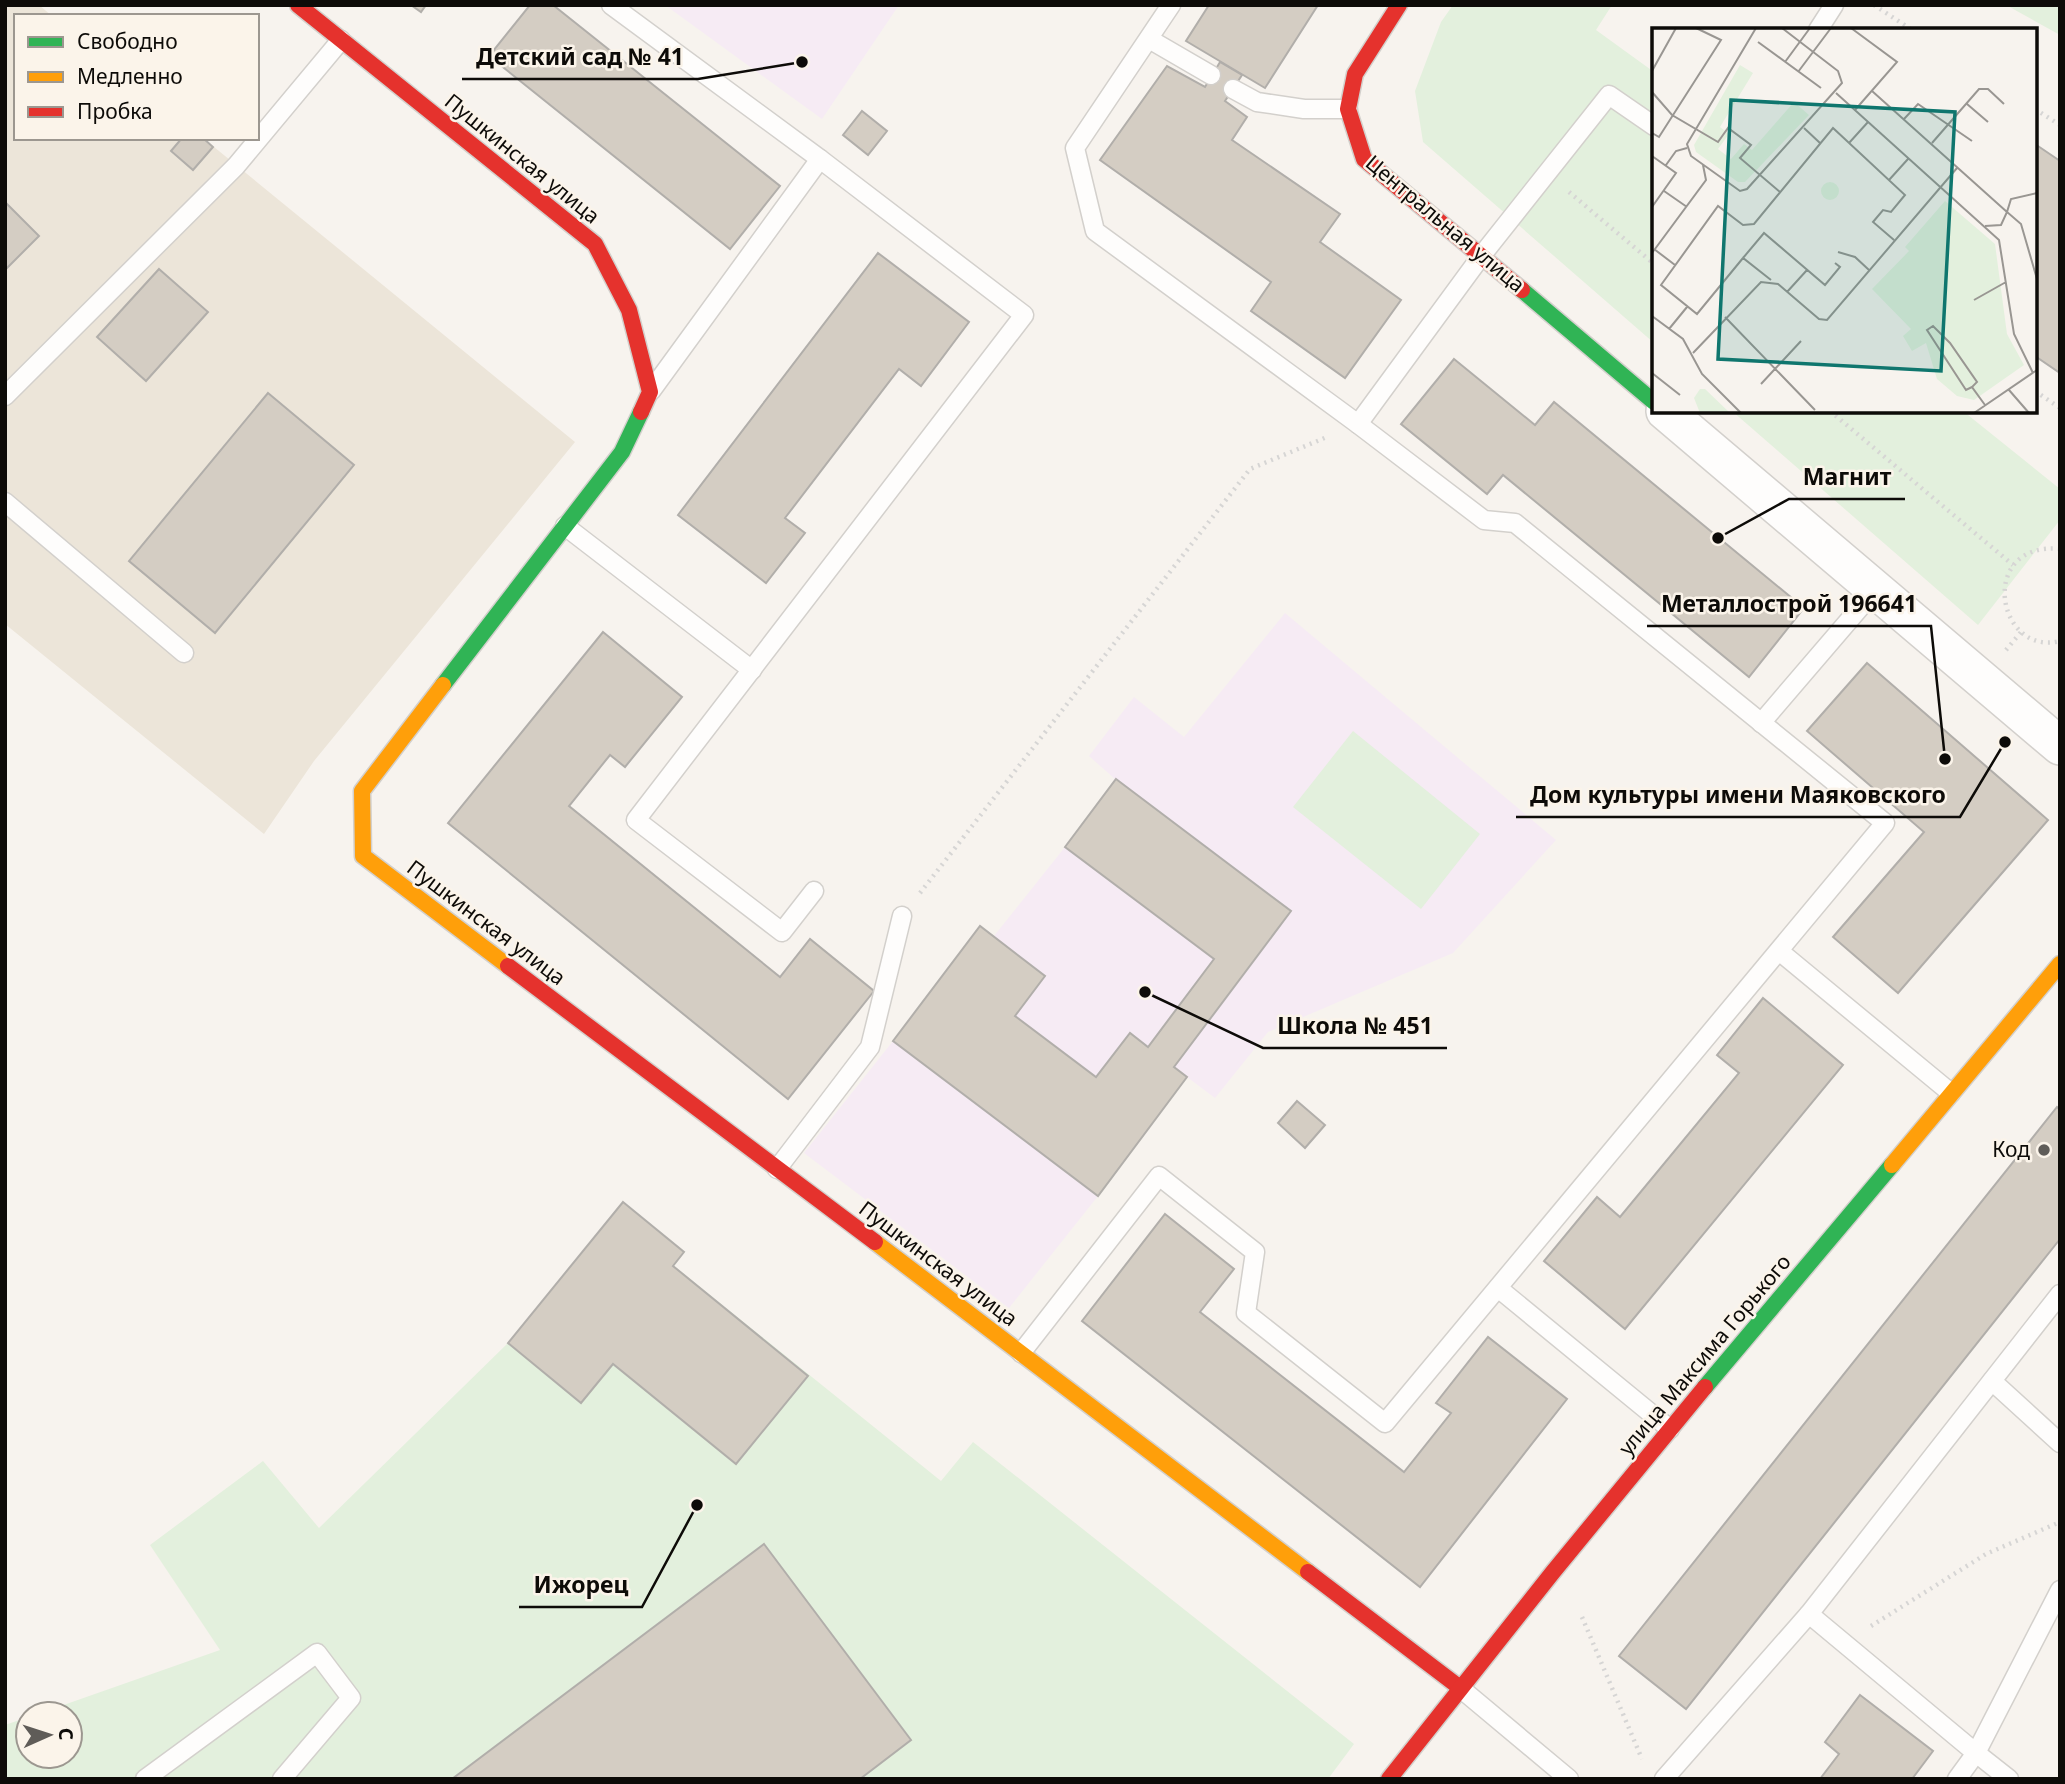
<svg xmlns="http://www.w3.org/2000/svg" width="2065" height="1784" viewBox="0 0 2065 1784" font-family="'Noto Sans',sans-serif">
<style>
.built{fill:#ece5d9}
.education{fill:#f6ebf4}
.green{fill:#e3f0dd}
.building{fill:#d4cdc3;stroke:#b1aeaa;stroke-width:2}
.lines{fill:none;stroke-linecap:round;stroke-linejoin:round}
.lane-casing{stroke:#d3d0cc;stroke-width:21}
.street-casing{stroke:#d3d0cc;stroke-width:40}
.fast-casing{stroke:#d3d0cc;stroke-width:19}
.slow-casing{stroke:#d3d0cc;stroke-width:19}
.jam-casing{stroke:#d3d0cc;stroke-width:19}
.path{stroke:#d6d5d4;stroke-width:4.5;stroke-dasharray:2 5;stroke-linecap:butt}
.lane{stroke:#fefdfc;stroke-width:18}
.street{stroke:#fefdfc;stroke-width:37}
.fast{stroke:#30b455;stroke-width:16}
.slow{stroke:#ff9f0a;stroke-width:16}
.jam{stroke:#e5322d;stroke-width:16}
.poi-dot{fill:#5f5c58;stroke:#fbf4ea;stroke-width:2.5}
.labels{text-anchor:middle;stroke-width:5;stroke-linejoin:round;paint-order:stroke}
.street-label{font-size:21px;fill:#0d0b08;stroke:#fbf4ea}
.poi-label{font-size:21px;fill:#0d0b08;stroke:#fbf4ea;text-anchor:end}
.inset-road{fill:none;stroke:#999692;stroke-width:2}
.view{fill:#0f766e;fill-opacity:0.15;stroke:#0f766e;stroke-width:3.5}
.inset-edge{fill:none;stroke:#0d0b08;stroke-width:3.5}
.leader{fill:none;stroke:#0d0b08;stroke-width:2.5}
.callout-dot{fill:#0d0b08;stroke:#fbf4ea;stroke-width:2.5}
.callout-label{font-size:23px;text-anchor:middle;font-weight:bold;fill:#0d0b08;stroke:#fbf4ea;stroke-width:5;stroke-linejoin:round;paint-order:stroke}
</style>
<rect width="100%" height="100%" fill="#f7f3ee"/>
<polygon class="built" points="5,5 39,5 52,16 16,16 16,138 203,138 575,442 314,761 264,834 5,624"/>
<g class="education">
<polygon points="665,5 899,5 822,119"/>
<polygon points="1285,613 1556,840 1453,953 1268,1032 1215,1098 1187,1077 1098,1196 1009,1308 804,1153 893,1041 980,926 994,936 1065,847 1115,779 1089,756 1134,697 1184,737"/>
</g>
<g class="green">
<polygon points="1453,5 1612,5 1596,30 1654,72 1654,343 1423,142 1415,91 1441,22"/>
<polygon points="2006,5 2060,5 2060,35"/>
<polygon points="1732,411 1963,411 2060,489 2060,520 1978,625"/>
<polygon points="1353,731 1480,834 1421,909 1293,807"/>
<polygon points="623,1202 684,1252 674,1266 941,1481 973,1442 1354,1744 1328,1779 5,1779 5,1725 28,1717 28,1756 70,1756 70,1714 38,1714 220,1650 150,1545 263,1461 319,1528 508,1343"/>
</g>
<g class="building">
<polygon points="411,5 426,5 421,12"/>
<polygon points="530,5 553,5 780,186 730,249 489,56"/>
<polygon points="1209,5 1318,5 1265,88 1186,41"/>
<polygon points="1220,62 1242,75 1225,101 1247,117 1232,140 1340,214 1320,242 1401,300 1345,378 1251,311 1271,282 1100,160 1167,66 1205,87"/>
<polygon points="862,111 887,131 868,155 843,135"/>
<polygon points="182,138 203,138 213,147 193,170 171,151"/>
<polygon points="2035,144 2060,161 2060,373 2035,356"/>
<polygon points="5,202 39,236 5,270"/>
<polygon points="878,253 969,322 921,386 899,369 785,518 805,533 766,583 678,515"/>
<polygon points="159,269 208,312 146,381 97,337"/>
<polygon points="1454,359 1535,425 1554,402 1804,608 1749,677 1503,475 1487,494 1401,424"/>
<polygon points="268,393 354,465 215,633 129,561"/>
<polygon points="603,632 682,697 625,767 610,755 569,806 780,977 810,939 874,991 788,1099 448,823"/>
<polygon points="1867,663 2048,820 1898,993 1833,937 1924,832 1807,731"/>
<polygon points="1116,779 1291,911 1174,1067 1187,1077 1098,1196 893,1041 980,926 1045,976 1015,1016 1096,1077 1130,1033 1148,1047 1214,959 1065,847"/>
<polygon points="1763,998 1843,1065 1625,1329 1544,1261 1597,1197 1620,1217 1739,1073 1717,1055"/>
<polygon points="1297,1101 1325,1125 1305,1148 1278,1123"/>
<polygon points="2057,1107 2060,1110 2060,1239 1686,1709 1619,1656"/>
<polygon points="623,1202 684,1252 673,1266 808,1376 736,1464 613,1364 581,1403 508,1343"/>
<polygon points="1165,1214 1234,1269 1200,1312 1404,1472 1451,1413 1436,1403 1488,1337 1567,1399 1420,1587 1082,1321"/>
<polygon points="764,1544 911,1740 860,1779 452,1779"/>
<polygon points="1860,1695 1933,1751 1912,1779 1820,1779 1839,1754 1825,1742"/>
</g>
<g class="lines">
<g class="lane-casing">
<g id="lane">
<polyline points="611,5 820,159 651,391"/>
<polyline points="1818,30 1834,5"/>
<polyline points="1149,39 1211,75"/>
<polyline points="1233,89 1257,102 1304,109 1348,109"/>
<polyline points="5,396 236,166 341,40"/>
<polyline points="1358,424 1482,255 1609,95 1654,126"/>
<polyline points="5,502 184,653"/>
<polyline points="565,526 752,670"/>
<polyline points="1761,723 1875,590"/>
<polyline points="814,891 782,932 636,820 1024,315 820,159"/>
<polyline points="1779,951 1951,1093"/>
<polyline points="777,1169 870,1047 902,916"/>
<polyline points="1498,1288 1670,1429"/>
<polyline points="1021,1353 1159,1176 1255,1252 1246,1313 1385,1423 1885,823 1515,523 1484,520 1358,424 1095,231 1075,148 1171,5"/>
<polyline points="1992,1381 2060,1443"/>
<polyline points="1809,1614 1976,1753 2009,1779"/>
<polyline points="1459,1687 1569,1779"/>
<polyline points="145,1779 317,1653 351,1698 282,1779"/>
<polyline points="1664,1779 1809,1614 2060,1294"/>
<polyline points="1957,1779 1976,1753 2060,1590"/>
</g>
</g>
<g class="street-casing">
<polyline id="street" points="1665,411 2060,746"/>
</g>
<g class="fast-casing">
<g id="fast">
<polyline points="1522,290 1654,402"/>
<polyline points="443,685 622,452 641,412"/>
<polyline points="1705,1387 1892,1165"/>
</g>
</g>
<g class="slow-casing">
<g id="slow">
<polyline points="443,685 362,791 363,856 508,966"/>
<polyline points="1892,1165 2060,964"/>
<polyline points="875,1242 1308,1572"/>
</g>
</g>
<g class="jam-casing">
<g id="jam">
<polyline points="298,5 595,244 629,310 650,392 641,412"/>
<polyline points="1399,5 1355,74 1348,109 1364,159 1522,290"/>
<polyline points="508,966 875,1242"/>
<polyline points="1308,1572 1459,1687"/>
<polyline points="1389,1779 1553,1572 1705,1387"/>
</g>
</g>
<g class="path">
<polyline points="1874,5 1912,30"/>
<polyline points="2035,109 2060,125"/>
<polyline points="1569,192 1654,264"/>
<polyline points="2035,391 2060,408"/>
<polyline points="1830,411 2013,565"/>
<path d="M2060,549C1977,541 1996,657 2060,641"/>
<polyline points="2006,650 2021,632"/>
<polyline points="920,893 1250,469 1327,437"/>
<polyline points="1582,1617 1642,1759"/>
<polyline points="1871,1626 1986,1554 2060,1522"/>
</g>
<use href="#lane" class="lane"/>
<use href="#street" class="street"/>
<use href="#fast" class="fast"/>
<use href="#slow" class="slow"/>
<use href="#jam" class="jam"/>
</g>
<circle class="poi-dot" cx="2044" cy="1150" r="7"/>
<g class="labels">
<g class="street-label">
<text transform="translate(522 159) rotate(39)" y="7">Пушкинская улица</text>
<text transform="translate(1445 224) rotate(40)" y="7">Центральная улица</text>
<text transform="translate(486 923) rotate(37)" y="7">Пушкинская улица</text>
<text transform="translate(938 1264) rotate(37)" y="7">Пушкинская улица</text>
<text transform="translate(1705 1355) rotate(-50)" y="7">улица Максима Горького</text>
</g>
<g class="poi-label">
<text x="2030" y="1157">Код</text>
</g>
</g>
<g transform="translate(1652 28)">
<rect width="385" height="385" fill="#f7f3ee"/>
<path d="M88,37L101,45L68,99L77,106L66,121L79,131L92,116L100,122L142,74L157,87L93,154H86L44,124L42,117ZM169 163a9 9 0 1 1 18 0a9 9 0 1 1-18 0ZM293,173L343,216L355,306L372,337L322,372L305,368L285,351L274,315L260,323L251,308L259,301L220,261L257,223L253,219ZM48,361H53L78,385H48L42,370Z" fill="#e3f0dd"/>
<path class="inset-road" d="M104,0L35,116L39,128L88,163L95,161L190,55L186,43L130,0M199,0L245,34L203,82M106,14L169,60M133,34L158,0M0,43L24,0M146,44L179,0M220,63L355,184L349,197L333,198M0,64L20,87L66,114L76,100L99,117L88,130L128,164M184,65L347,212L362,306L381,345M315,76L336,94M252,91L266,76L320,113M152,100L168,115M0,105L7,109L69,12L44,0M197,115L216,94M280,115L327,61H336L352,76M0,128L24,145L0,179M14,137L24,123L35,120M237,152L256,131M12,163L35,179M385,165L359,171L355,184L369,196L385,251M2,221L23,237M186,224L203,229L217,242M0,225L54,152L51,137M91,230L112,205L173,257L188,239L183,235M119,252L91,230L45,286L9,257L66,178L91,197L102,196L181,100L253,167L239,184L231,182L221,194L242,212M135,264L155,242M322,272L354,254M0,288L31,311L50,346L89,385M73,289L163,382M17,301L35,279M41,325L109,254L126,256L167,291L175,292L305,140M0,345L28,367M109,356L149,313M320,359L314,362L275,302L281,298L298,315L325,354L320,359L333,377M357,362L377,385M322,385L385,342"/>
<path class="view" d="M79,72L303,84L289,343L66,331Z"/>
<rect width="385" height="385" class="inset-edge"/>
</g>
<path class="leader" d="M802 62L698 79H462M1718 538L1789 499H1905M1945 759L1931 626H1647M2005 742L1960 817H1516M1145 992L1263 1048H1447M697 1505L642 1607H519"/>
<g class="callout-dot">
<circle cx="802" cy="62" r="7"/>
<circle cx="1718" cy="538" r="7"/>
<circle cx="1945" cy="759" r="7"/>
<circle cx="2005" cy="742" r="7"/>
<circle cx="1145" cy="992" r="7"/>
<circle cx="697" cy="1505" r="7"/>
</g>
<g class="callout-label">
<text x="580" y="65">Детский сад № 41</text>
<text x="1847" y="485">Магнит</text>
<text x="1789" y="612">Металлострой 196641</text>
<text x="1738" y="803">Дом культуры имени Маяковского</text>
<text x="1355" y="1034">Школа № 451</text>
<text x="581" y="1593">Ижорец</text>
</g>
<rect width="2065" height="1784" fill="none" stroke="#0d0b08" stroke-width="14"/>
<rect x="14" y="14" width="245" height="126" fill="#fbf4ea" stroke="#9c9790" stroke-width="2"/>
<rect x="28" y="37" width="35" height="10" fill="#30b455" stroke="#9c9790" stroke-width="2"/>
<text x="77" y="49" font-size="21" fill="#0d0b08">Свободно</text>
<rect x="28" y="72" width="35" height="10" fill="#ff9f0a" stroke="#9c9790" stroke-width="2"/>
<text x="77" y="84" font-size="21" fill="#0d0b08">Медленно</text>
<rect x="28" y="107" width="35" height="10" fill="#e5322d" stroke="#9c9790" stroke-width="2"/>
<text x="77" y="119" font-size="21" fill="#0d0b08">Пробка</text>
<g transform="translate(49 1735) rotate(87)"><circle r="33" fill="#fbf4ea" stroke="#9c9790" stroke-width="2"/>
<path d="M0-5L12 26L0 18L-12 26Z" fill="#5f5c58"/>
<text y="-10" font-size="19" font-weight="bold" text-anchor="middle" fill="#0d0b08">С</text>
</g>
</svg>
